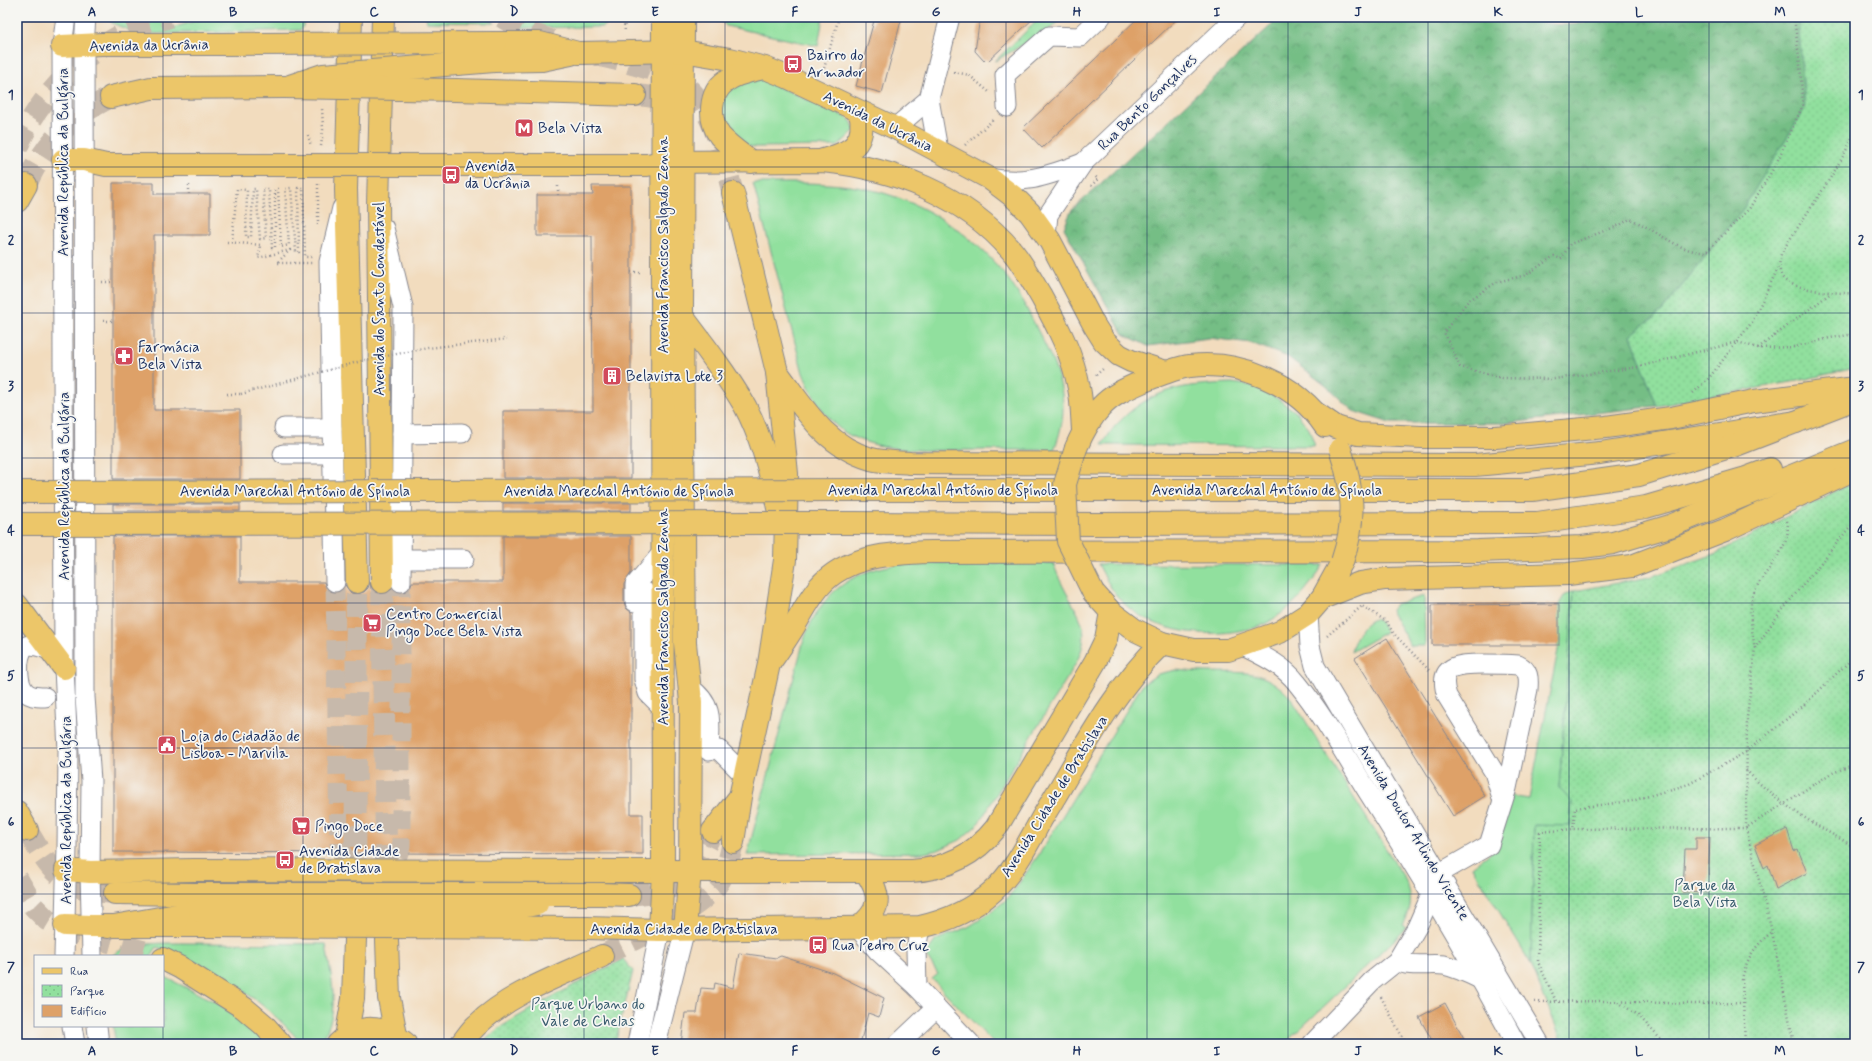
<svg xmlns="http://www.w3.org/2000/svg" width="1872" height="1061" viewBox="0 0 1872 1061" font-family="Mynerve,sans-serif">
<style>
.grass{fill:#91e09e;stroke:#56887e}
.forest{fill:url(#forest-crowns);stroke:#487672}
.park{fill:url(#park-dots);stroke:#56887e}
.building{fill:#dea168}
.lines{fill:none;stroke-linecap:round;stroke-linejoin:round}
.minor-tunnel{stroke:#c7b9ab;stroke-width:19;stroke-dasharray:19 10;stroke-linecap:butt}
.highway-tunnel{stroke:#c7b9ab;stroke-width:22;stroke-dasharray:22 11;stroke-linecap:butt}
.minor-casing{stroke:#86868e;stroke-width:21}
.major-casing{stroke:#86868e;stroke-width:24}
.highway-casing{stroke:#86868e;stroke-width:24}
.path{stroke:#86868e;stroke-width:2.5;stroke-dasharray:1 3;stroke-linecap:butt}
.minor{stroke:#fff;stroke-width:19}
.major{stroke:#ecc669;stroke-width:22}
.highway{stroke:#ecc669;stroke-width:22}
.major-bridge-casing{stroke:#86868e;stroke-width:24;stroke-linecap:butt}
.highway-bridge-casing{stroke:#86868e;stroke-width:24;stroke-linecap:butt}
.path-bridge{stroke:#86868e;stroke-width:2.5;stroke-dasharray:1 3;stroke-linecap:butt}
.major-bridge{stroke:#ecc669;stroke-width:22}
.highway-bridge{stroke:#ecc669;stroke-width:22}
.grid{fill:none;stroke:#1b2f5e;stroke-width:1;stroke-opacity:0.55}
.labels{text-anchor:middle;stroke-width:3.5;stroke-linejoin:round;paint-order:stroke}
.street-label{font-size:15px;fill:#1b2f5e;stroke:#f6f6f2}
.poi-label{font-size:15px;fill:#1b2f5e;stroke:#f6f6f2;text-anchor:start}
.park-label{font-size:15px;fill:#385b6e;stroke:#f6f6f2}
.neatline{fill:none;stroke:#1b2f5e;stroke-width:1.5}
.grid-label{font-size:13px;text-anchor:middle;font-weight:bold;fill:#1b2f5e}
</style>
<defs>
<pattern id="forest-crowns" width="20" height="18" patternUnits="userSpaceOnUse"><rect width="20" height="18" fill="#74be85"/><path d="M2 6a3 3 0 1 1 6 0M12 15a3 3 0 1 1 6 0" fill="none" stroke="#5e9b70"/></pattern>
<pattern id="park-dots" width="8" height="8" patternUnits="userSpaceOnUse"><rect width="8" height="8" fill="#91e09e"/><path d="M2 2h.1M6 6h.1" fill="none" stroke="#7cc08a" stroke-width="1.8" stroke-linecap="round"/></pattern>
</defs>
<rect width="100%" height="100%" fill="#f6f6f2"/>
<filter id="ink" filterUnits="userSpaceOnUse"><feTurbulence type="fractalNoise" baseFrequency=".025" numOctaves="2"/><feDisplacementMap in="SourceGraphic" scale="8" xChannelSelector="R" yChannelSelector="G"/><feConvolveMatrix kernelMatrix="1 2 1 2 8 2 1 2 1" color-interpolation-filters="sRGB"/></filter>
<filter id="wash" filterUnits="userSpaceOnUse"><feTurbulence type="fractalNoise" baseFrequency=".012" numOctaves="4" result="noise"/><feDisplacementMap in="SourceGraphic" scale="16" xChannelSelector="R" yChannelSelector="G"/><feGaussianBlur stdDeviation="0.9" result="paint"/><feColorMatrix in="noise" values="0 0 0 0 0 0 0 0 0 0 0 0 0 0 0 0 0 1.4 0 .05"/><feComposite in="paint" operator="in"/></filter>
<g filter="url(#wash)">
<rect width="100%" height="100%" fill="#f2dcbe"/>
<g class="grass">
<polygon points="107,17 169,17 172,28 208,17 307,17 301,30 138,34 112,23"/>
<polygon points="426,17 485,17 495,23 427,22"/>
<polygon points="508,17 616,17 602,27 510,28 502,24"/>
<polygon points="718,17 823,17 818,46 726,26"/>
<polygon points="1041,17 1063,17 1050,29 995,61"/>
<polygon points="759,78 846,117 851,121 855,130 838,146 755,147 738,144 718,115 729,87"/>
<path d="M753,183C786,183 818,182 850,186C913,194 974,231 1011,283C1022,299 1031,316 1039,333C1061,375 1072,405 1054,450C1026,450 999,450 972,450C932,450 879,454 844,432C824,418 812,395 803,373Z"/>
<path d="M1232,383L1254,386L1275,397L1296,412L1309,429L1315,446L1102,445C1108,437 1112,428 1119,422C1153,387 1186,385 1232,383Z"/>
<path d="M914,563H1053C1057,573 1061,583 1066,592C1082,621 1092,632 1075,665L982,818L976,826L960,840L938,850L924,853L747,855L803,643C820,589 858,566 914,563Z"/>
<path d="M1098,564L1323,565C1308,590 1289,612 1261,626C1256,628 1249,629 1243,630C1201,639 1146,631 1117,596C1109,586 1104,575 1098,564Z"/>
<polygon points="1574,591 1559,787 1572,802 1570,827 1534,826 1531,964 1472,867 1494,850 1510,796 1529,799 1559,645 1559,604 1564,596"/>
<polygon points="1424,596 1425,646 1411,646 1392,614 1391,610 1396,604"/>
<path d="M1375,619L1380,622L1386,632L1351,652C1353,640 1363,622 1375,619Z"/>
<path d="M1176,670C1186,671 1197,672 1207,672C1245,673 1263,668 1291,698L1405,879C1413,896 1412,909 1403,925L1407,928L1284,1044H994L932,979L938,974L928,959V951L936,940L968,927L981,919L1005,901L1015,889L1040,853L1142,685L1158,674Z"/>
<path d="M183,943L326,944C331,981 342,1009 320,1044H302C277,1014 244,989 210,970C194,960 174,954 157,947L151,956H112C127,942 164,943 183,943Z"/>
<polygon points="163,976 223,1006 269,1044 116,1044 113,1026 163,1026"/>
</g>
<path class="forest" d="M1280,17H1530C1555,29 1577,26 1603,17H1798L1805,108L1743,209L1662,311L1631,335L1657,406L1508,423H1390L1353,411L1325,385L1288,357L1251,343L1209,338L1148,346L1123,334L1064,228L1071,211Z"/>
<g class="park">
<polygon points="1798,17 1855,17 1855,368 1797,381 1657,406 1631,335 1662,311 1743,209 1805,108"/>
<polygon points="1855,481 1855,1044 1563,1044 1531,964 1534,825 1570,826 1572,802 1559,788 1574,591 1650,577 1715,554"/>
<polygon points="623,959 633,971 615,1044 481,1044 499,1028 546,1000"/>
</g>
<g id="blocks">
<g class="building">
<polygon points="875,17 902,17 882,93 856,86"/>
<polygon points="986,17 1035,17 988,61 986,59 984,61 975,51 979,24"/>
<polygon points="1139,17 1179,17 1042,148 1023,128"/>
<polygon points="113,183 154,183 154,194 210,194 210,235 154,235 154,410 240,410 240,479 113,479"/>
<polygon points="592,186 631,186 631,478 503,478 503,411 593,411 592,236 537,236 537,195 593,195"/>
<rect x="503" y="503" width="128" height="8"/>
<rect x="113" y="504" width="127" height="7"/>
<polygon points="113,536 240,536 240,582 324,582 326,588 330,592 340,592 345,585 351,593 357,594 364,592 368,588 370,582 371,589 376,593 382,594 388,593 393,589 401,593 406,592 410,588 412,582 503,582 503,536 631,536 631,573 624,584 624,602 626,608 631,612 631,814 643,814 643,854 113,852"/>
<polygon points="1559,604 1559,645 1432,645 1432,605"/>
<polygon points="1387,638 1485,796 1453,816 1355,658"/>
<polygon points="1787,829 1794,851 1798,849 1807,873 1776,889 1768,865 1764,868 1755,845"/>
<polygon points="1696,837 1710,837 1708,893 1683,892 1685,849 1696,849"/>
<polygon points="739,953 776,958 781,956 833,973 884,998 879,1017 868,1013 860,1044 681,1044 685,1013 697,1013 701,988 714,989 715,983 733,988"/>
<polygon points="1445,1003 1467,1044 1434,1044 1419,1017"/>
</g>
</g>
</g>
<g filter="url(#ink)">
<use href="#blocks" fill-opacity="0" stroke="#86868e" stroke-width="1"/>
<g class="lines">
<g class="minor-tunnel">
<polyline points="335,582 339,844 356,885"/>
<polyline points="388,884 401,847 401,582"/>
</g>
<g class="highway-tunnel">
<polyline points="502,17 523,30 555,42"/>
<path d="M597,55C624,62 655,68 679,82C715,104 722,156 733,193"/>
<path d="M635,95C650,96 666,98 680,106"/>
<path d="M17,148C35,102 79,56 123,34C137,27 154,23 169,17"/>
<path d="M26,185C44,144 71,116 111,97"/>
<polyline points="382,582 387,913"/>
<path d="M27,830C52,873 62,890 115,893"/>
<polyline points="17,878 34,907 47,920 62,929 153,954"/>
<path d="M629,895C643,893 659,893 672,887C692,877 703,850 713,831"/>
<polyline points="355,913 357,582"/>
<path d="M602,956C633,939 701,910 719,882C727,870 730,856 733,842"/>
</g>
<g class="minor-casing">
<g id="minor">
<polyline points="86,17 84,45 85,697 91,781 90,872 92,956"/>
<polyline points="1007,107 1005,75 1049,36 1080,37 1101,17"/>
<polyline points="895,128 929,99"/>
<polyline points="938,150 929,99 950,17"/>
<path d="M989,178C1026,185 1049,175 1083,163"/>
<polyline points="384,228 403,307 401,582"/>
<polyline points="1046,235 1048,215 1083,163 1237,17"/>
<polyline points="284,428 332,428"/>
<polyline points="402,434 462,433"/>
<polyline points="283,454 332,454"/>
<polyline points="401,559 464,559"/>
<polyline points="335,582 329,262 342,208"/>
<polyline points="644,591 644,679 648,693 663,708"/>
<polyline points="635,602 635,585 663,552"/>
<polyline points="1308,614 1310,646 1315,666 1540,1044"/>
<path d="M1243,646C1263,656 1283,665 1297,683C1324,716 1345,755 1368,792C1420,874 1470,958 1516,1044"/>
<path d="M689,687C715,705 710,723 709,751"/>
<path d="M45,697C37,697 28,697 23,689C17,681 15,646 30,645C36,645 45,649 51,650"/>
<polyline points="719,750 745,776"/>
<path d="M1440,873L1489,845L1507,788L1528,689C1529,678 1529,670 1518,665C1506,664 1495,664 1483,664C1458,664 1437,665 1447,696L1494,772L1503,801"/>
<polyline points="858,928 878,951 917,987 971,1044"/>
<polyline points="64,956 67,848 68,751 64,668 62,46 66,17"/>
<path d="M1397,961C1409,968 1430,963 1444,965C1457,968 1470,974 1482,980"/>
<polyline points="917,987 916,950 920,927"/>
<polyline points="72,1026 75,1044"/>
<polyline points="97,1026 99,1044"/>
<polyline points="637,1044 660,930"/>
<polyline points="656,1044 685,929"/>
<polyline points="898,1044 936,1008"/>
<polyline points="1312,1044 1372,981 1397,961 1417,927 1432,893"/>
</g>
</g>
<g class="major-casing">
<g id="major">
<polyline points="683,17 682,316 685,643 691,702 690,871 685,929"/>
<polyline points="495,43 540,43 578,53 683,51 730,59 765,68 787,77 895,128 989,178 1014,197 1030,213 1050,241 1094,325 1104,341 1119,355 1131,361 1166,372"/>
<polyline points="62,46 102,44 221,44"/>
<polyline points="494,61 542,60 571,54"/>
<polyline points="63,160 84,160 106,165 226,165"/>
<path d="M823,160C851,152 867,145 860,112"/>
<path d="M751,162C741,154 729,146 720,136C708,120 709,93 726,81C737,73 751,71 764,68"/>
<path d="M438,165H647L663,162L822,161C894,168 964,195 1012,251C1023,264 1032,281 1041,296C1057,325 1073,355 1079,388C1082,402 1082,417 1083,430"/>
<polyline points="66,870 90,872 194,870"/>
<path d="M600,871H911C946,869 974,856 996,828L1095,662L1106,639L1111,612"/>
<polyline points="65,925 91,926 197,926"/>
<path d="M587,928L660,930L920,927C947,921 972,910 993,891C1014,872 1028,843 1042,818C1079,758 1111,692 1162,643"/>
<path d="M858,928C881,910 882,896 866,872"/>
<polyline points="660,930 663,871 662,272 663,17"/>
</g>
</g>
<g class="highway-casing">
<g id="highway">
<polyline points="351,17 346,189 357,582"/>
<polyline points="456,90 635,95"/>
<polyline points="111,97 151,88 285,87"/>
<polyline points="733,193 777,372 787,474 785,560 769,664 740,797 733,842"/>
<polyline points="17,201 26,185"/>
<path d="M682,316C704,345 727,375 745,406C762,438 771,473 778,508"/>
<path d="M777,372C804,408 824,445 871,459C883,462 897,462 910,463L1475,465L1600,453L1796,422"/>
<polyline points="1317,414 1336,427 1358,434 1421,437 1496,437 1606,427 1671,418 1754,401 1855,388"/>
<path d="M1076,448C1082,434 1089,419 1101,407C1113,394 1128,388 1144,381C1159,375 1174,368 1190,366C1241,360 1297,384 1325,426"/>
<polyline points="850,490 1532,490 1639,475 1736,445 1855,399"/>
<polyline points="850,523 1099,524 1537,523 1646,507 1746,478 1770,469"/>
<polyline points="382,582 378,204 383,17"/>
<polyline points="1093,592 1111,612 1135,630 1162,643 1194,650 1228,650 1280,632 1308,614 1322,598 1342,562"/>
<polyline points="1322,598 1360,583 1385,579 1568,574 1632,566 1725,530 1855,469"/>
<polyline points="17,605 64,668"/>
<path d="M769,664C778,651 788,637 796,623C803,611 810,598 819,587C846,555 893,553 932,552L1478,551L1582,547L1613,543L1670,526L1855,450"/>
<polyline points="17,812 27,830"/>
<polyline points="713,831 739,798"/>
<polyline points="115,893 195,894"/>
<polyline points="601,894 629,895"/>
<polyline points="108,927 200,911"/>
<polyline points="387,940 389,998 396,1035"/>
<polyline points="163,959 181,968 244,1008 264,1025 281,1044"/>
<polyline points="346,1037 353,999 355,939"/>
<path d="M338,1044C360,1023 383,1025 405,1043"/>
<path d="M461,1044C466,1038 471,1030 477,1025C511,992 560,976 602,956"/>
</g>
</g>
<g class="path">
<polyline points="317,17 317,24"/>
<polyline points="624,17 625,33"/>
<path d="M1794,17L1800,65L1803,105L1775,166L1749,209L1706,252C1681,254 1654,228 1630,219L1620,225L1570,244L1561,259L1554,256L1526,275L1497,282L1468,301L1444,332L1460,367L1502,378L1554,379L1638,367L1737,342L1758,348L1795,347L1830,338L1855,334"/>
<polyline points="823,72 839,17"/>
<polyline points="954,72 969,75 989,92"/>
<path d="M1855,131C1837,175 1805,213 1781,254C1779,263 1778,270 1783,278C1792,290 1840,294 1855,293"/>
<polyline points="308,135 311,146"/>
<polyline points="965,145 994,119"/>
<polyline points="321,146 323,130 322,107"/>
<polyline points="318,184 318,227"/>
<polyline points="1091,186 1098,179 1094,175"/>
<polyline points="189,194 189,185"/>
<polyline points="558,195 558,184"/>
<polyline points="227,242 261,245 258,258 290,250 277,263 312,263"/>
<polyline points="232,242 237,189 247,190 246,237 251,237 253,189 256,189 260,239 266,238 263,189 269,189 272,248 275,247 275,189 278,189 281,247 289,245 285,189 291,188 296,252 299,252 298,188 303,188 305,257 313,257"/>
<polyline points="631,272 642,272"/>
<polyline points="102,282 113,282"/>
<polyline points="103,321 113,321"/>
<polyline points="1758,348 1831,293"/>
<polyline points="1096,375 1104,368"/>
<polyline points="1693,393 1709,378 1752,322 1778,268"/>
<polyline points="227,394 241,394"/>
<polyline points="1855,523 1849,528 1776,618 1755,648 1747,718 1746,828 1573,829 1575,808 1632,801 1689,784 1746,752 1804,705 1855,656"/>
<polyline points="1362,603 1362,606 1386,621 1394,634 1429,670"/>
<polyline points="1327,636 1362,606"/>
<path d="M1755,648C1752,632 1748,611 1753,595C1762,570 1793,550 1787,521"/>
<path d="M1746,770C1778,804 1815,825 1855,847"/>
<polyline points="1381,997 1406,1044"/>
<polyline points="1556,1001 1538,962 1540,832 1573,829"/>
<polyline points="1535,1002 1607,1001 1692,1004 1743,1003"/>
<polyline points="1618,1002 1638,1015 1665,1044"/>
<path d="M1745,1044L1742,980C1746,959 1755,945 1772,932"/>
<polyline points="1794,1044 1772,932 1746,828 1830,774 1855,764"/>
</g>
<use href="#minor" class="minor"/>
<use href="#major" class="major"/>
<use href="#highway" class="highway"/>
<g class="major-bridge-casing">
<g id="major-bridge">
<polyline points="221,44 495,43"/>
<polyline points="290,86 323,75 494,61"/>
<polyline points="226,165 438,165"/>
<polyline points="194,870 600,871"/>
<polyline points="197,926 587,928"/>
</g>
</g>
<g class="highway-bridge-casing">
<g id="highway-bridge">
<polyline points="285,87 456,90"/>
<polyline points="1076,448 1065,484 1068,541 1093,592"/>
<path d="M1340,449C1354,490 1356,521 1342,562"/>
<polyline points="17,492 850,490"/>
<polyline points="17,524 850,523"/>
<polyline points="195,894 601,894"/>
<polyline points="200,911 505,910 537,904"/>
</g>
</g>
<polyline class="path-bridge" points="241,394 365,360 428,348 507,339"/>
<use href="#major-bridge" class="major-bridge"/>
<use href="#highway-bridge" class="highway-bridge"/>
</g>
</g>
<path class="grid" d="M163,17V956M303,17V1044M444,17V1044M584,17V1044M725,17V1044M866,17V1044M1006,17V1044M1147,17V1044M1288,17V1044M1428,17V1044M1569,17V1044M1709,17V1044M17,167H1855M17,313H1855M17,458H1855M17,603H1855M17,748H1855M17,894H1855M163,1026V1044"/>
<defs>
<g id="bus-square" transform="scale(1)"><rect x="-9" y="-9" width="18" height="18" rx="4" fill="#d1495b" stroke="#f6f6f2"/><path d="M-5-6H5V4H4V6H2V4H-2V6H-4V4H-5ZM-3.5-4V0h7V-4ZM-3.5 1.2v1.5H-2V1.2ZM2 1.2v1.5H3.5V1.2Z" fill="#fff"/></g>
<g id="metro-square" transform="scale(1)"><rect x="-9" y="-9" width="18" height="18" rx="4" fill="#d1495b" stroke="#f6f6f2"/><path d="M-5.5 5V-5H-3L0 0L3-5H5.5V5H3V-.5L0 4L-3-.5V5Z" fill="#fff"/></g>
<g id="pharmacy-square" transform="scale(1)"><rect x="-9" y="-9" width="18" height="18" rx="4" fill="#d1495b" stroke="#f6f6f2"/><path d="M-2-6h4v4h4v4h-4v4h-4v-4h-4v-4h4Z" fill="#fff"/></g>
<g id="building-square" transform="scale(1)"><rect x="-9" y="-9" width="18" height="18" rx="4" fill="#d1495b" stroke="#f6f6f2"/><path d="M-4-6H4V6H1V3H-1V6H-4ZM-2.5-4.3h1.7v1.8h-1.7ZM.8-4.3h1.7v1.8H.8ZM-2.5-1h1.7V.8h-1.7ZM.8-1h1.7V.8H.8Z" fill="#fff"/></g>
<g id="supermarket-square" transform="scale(1)"><rect x="-9" y="-9" width="18" height="18" rx="4" fill="#d1495b" stroke="#f6f6f2"/><path d="M-6-5.5h2.5l.6 2H6L4.5 2H-2.5L-4.4-4H-6ZM-1.5 3.2a1.3 1.3 0 1 0 .1 0ZM3 3.2a1.3 1.3 0 1 0 .1 0Z" fill="#fff"/></g>
<g id="civic-square" transform="scale(1)"><rect x="-9" y="-9" width="18" height="18" rx="4" fill="#d1495b" stroke="#f6f6f2"/><path d="M-.6-6.5H3V-4.5H.6V-3L4-1V1h2V6H-6V1h2V-1L-.6-3ZM-1.2 2.5V6h2.4V2.5Z" fill="#fff"/></g>
</defs>
<g fill-rule="evenodd">
<use href="#bus-square" x="793" y="64"/>
<use href="#metro-square" x="524" y="128"/>
<use href="#bus-square" x="451" y="175"/>
<use href="#pharmacy-square" x="124" y="356"/>
<use href="#building-square" x="612" y="376"/>
<use href="#supermarket-square" x="372" y="623"/>
<use href="#civic-square" x="167" y="745"/>
<use href="#supermarket-square" x="301" y="826"/>
<use href="#bus-square" x="285" y="860"/>
<use href="#bus-square" x="818" y="945"/>
</g>
<g class="labels">
<g class="street-label">
<text transform="translate(149 45) rotate(-1)" y="5">Avenida da Ucrânia</text>
<text transform="translate(1147 102) rotate(-44)" y="5">Rua Bento Gonçalves</text>
<text transform="translate(878 121) rotate(26)" y="5">Avenida da Ucrânia</text>
<text transform="translate(63 162) rotate(-90)" y="5">Avenida República da Bulgária</text>
<text transform="translate(663 245) rotate(-90)" y="5">Avenida Francisco Salgado Zenha</text>
<text transform="translate(379 299) rotate(-90)" y="5">Avenida do Santo Condestável</text>
<text transform="translate(64 486) rotate(-90)" y="5">Avenida República da Bulgária</text>
<text x="943" y="495">Avenida Marechal António de Spínola</text>
<text x="1267" y="495">Avenida Marechal António de Spínola</text>
<text x="295" y="496">Avenida Marechal António de Spínola</text>
<text x="619" y="496">Avenida Marechal António de Spínola</text>
<text transform="translate(663 617) rotate(-90)" y="5">Avenida Francisco Salgado Zenha</text>
<text transform="translate(1054 796) rotate(-58)" y="5">Avenida Cidade de Bratislava</text>
<text transform="translate(66 810) rotate(-90)" y="5">Avenida República da Bulgária</text>
<text transform="translate(1414 832) rotate(59)" y="5">Avenida Doutor Arlindo Vicente</text>
<text x="684" y="934">Avenida Cidade de Bratislava</text>
</g>
<g class="poi-label">
<text x="807" y="60">Bairro do<tspan x="807" dy="17">Armador</tspan></text>
<text x="538" y="133">Bela Vista</text>
<text x="465" y="171">Avenida<tspan x="465" dy="17">da Ucrânia</tspan></text>
<text x="138" y="352">Farmácia<tspan x="138" dy="17">Bela Vista</tspan></text>
<text x="626" y="381">Belavista Lote 3</text>
<text x="386" y="619">Centro Comercial<tspan x="386" dy="17">Pingo Doce Bela Vista</tspan></text>
<text x="181" y="741">Loja do Cidadão de<tspan x="181" dy="17">Lisboa - Marvila</tspan></text>
<text x="315" y="831">Pingo Doce</text>
<text x="299" y="856">Avenida Cidade<tspan x="299" dy="17">de Bratislava</tspan></text>
<text x="832" y="950">Rua Pedro Cruz</text>
</g>
<g class="park-label">
<text x="1705" y="890">Parque da<tspan x="1705" dy="17">Bela Vista</tspan></text>
<text x="588" y="1009">Parque Urbano do<tspan x="588" dy="17">Vale de Chelas</tspan></text>
</g>
</g>
<rect width="1872" height="1061" fill="none" stroke="#f6f6f2" stroke-width="44"/>
<rect x="34" y="955" width="130" height="72" fill="#f6f6f2" stroke="#9ea6b7"/>
<rect x="42" y="968" width="20" height="6" fill="#ecc669" stroke="#9ea6b7"/>
<text x="70" y="975" font-size="12" fill="#1b2f5e">Rua</text>
<rect x="42" y="985" width="20" height="12" fill="url(#park-dots)" stroke="#9ea6b7"/>
<text x="70" y="995" font-size="12" fill="#1b2f5e">Parque</text>
<rect x="42" y="1005" width="20" height="12" fill="#dea168" stroke="#9ea6b7"/>
<text x="70" y="1015" font-size="12" fill="#1b2f5e">Edifício</text>
<rect x="22" y="22" width="1828" height="1017" class="neatline"/>
<g class="grid-label">
<text x="92" y="16">A</text>
<text x="233" y="16">B</text>
<text x="374" y="16">C</text>
<text x="514" y="16">D</text>
<text x="655" y="16">E</text>
<text x="795" y="16">F</text>
<text x="936" y="16">G</text>
<text x="1077" y="16">H</text>
<text x="1217" y="16">I</text>
<text x="1358" y="16">J</text>
<text x="1498" y="16">K</text>
<text x="1639" y="16">L</text>
<text x="1780" y="16">M</text>
<text x="11" y="99">1</text>
<text x="1861" y="99">1</text>
<text x="11" y="244">2</text>
<text x="1861" y="244">2</text>
<text x="11" y="390">3</text>
<text x="1861" y="390">3</text>
<text x="11" y="535">4</text>
<text x="1861" y="535">4</text>
<text x="11" y="680">5</text>
<text x="1861" y="680">5</text>
<text x="11" y="826">6</text>
<text x="1861" y="826">6</text>
<text x="11" y="971">7</text>
<text x="1861" y="971">7</text>
<text x="92" y="1055">A</text>
<text x="233" y="1055">B</text>
<text x="374" y="1055">C</text>
<text x="514" y="1055">D</text>
<text x="655" y="1055">E</text>
<text x="795" y="1055">F</text>
<text x="936" y="1055">G</text>
<text x="1077" y="1055">H</text>
<text x="1217" y="1055">I</text>
<text x="1358" y="1055">J</text>
<text x="1498" y="1055">K</text>
<text x="1639" y="1055">L</text>
<text x="1780" y="1055">M</text>
</g>
</svg>
